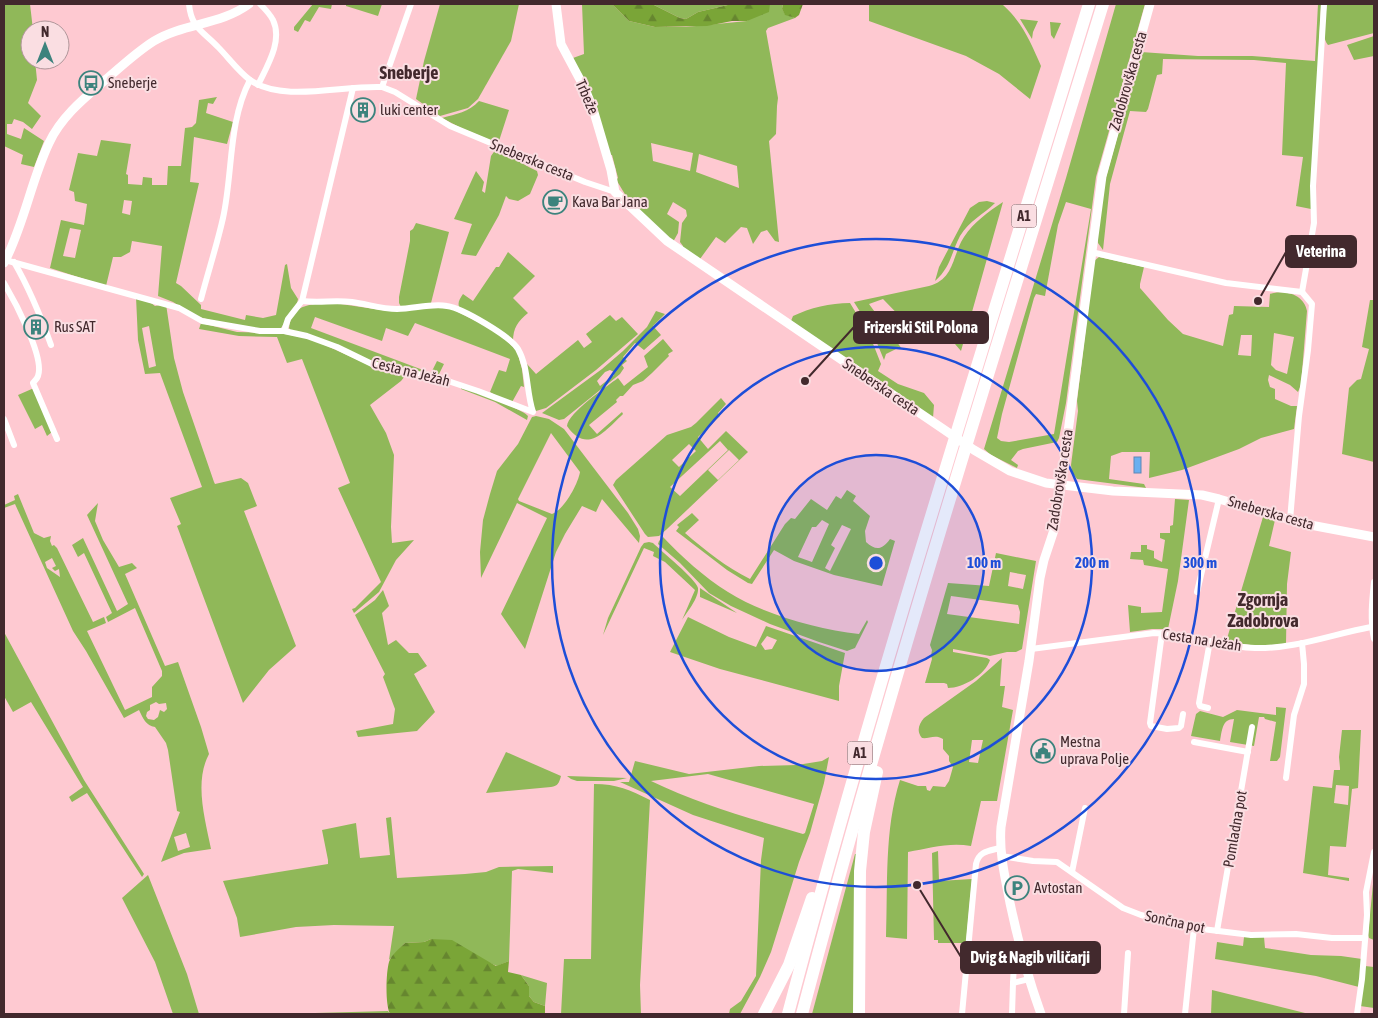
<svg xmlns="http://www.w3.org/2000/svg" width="1378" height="1018" viewBox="0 0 1378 1018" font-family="'Asap Condensed',sans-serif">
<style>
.green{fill:#90b859;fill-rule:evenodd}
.forest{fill:url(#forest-firs)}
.water{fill:#6aaff0;stroke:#5e87b6}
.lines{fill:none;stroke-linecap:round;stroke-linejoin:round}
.street{stroke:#fff;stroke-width:6}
.secondary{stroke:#fff;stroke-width:9}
.highway{stroke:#fff;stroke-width:12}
.ring{fill:none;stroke:#1d4ed8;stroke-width:2.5}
.labels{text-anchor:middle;stroke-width:4;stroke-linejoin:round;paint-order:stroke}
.shield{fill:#fadee2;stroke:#795f63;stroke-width:1}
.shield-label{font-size:14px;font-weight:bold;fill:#42292d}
.street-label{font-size:15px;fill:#42292d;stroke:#fadee2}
.poi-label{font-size:15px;fill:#42292d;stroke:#fadee2;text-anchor:start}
.quarter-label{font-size:18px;font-weight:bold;fill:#42292d;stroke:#fadee2}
.centre{fill:#1d4ed8;stroke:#fadee2;stroke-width:2.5}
.ring-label{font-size:15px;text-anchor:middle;font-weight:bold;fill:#1d4ed8;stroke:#fadee2;stroke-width:4;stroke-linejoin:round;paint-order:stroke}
.leader{fill:none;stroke:#42292d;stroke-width:2}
.callout-dot{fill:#42292d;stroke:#fadee2;stroke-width:2}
.callout{fill:#42292d;stroke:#42292d;stroke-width:2}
.callout-label{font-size:16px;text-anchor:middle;font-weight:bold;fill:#fff}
</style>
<defs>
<pattern id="forest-firs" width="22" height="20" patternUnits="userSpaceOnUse" patternTransform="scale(1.25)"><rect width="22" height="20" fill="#7aa537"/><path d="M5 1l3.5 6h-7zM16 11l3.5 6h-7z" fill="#66862f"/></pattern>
</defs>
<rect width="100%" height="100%" fill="#fec9d1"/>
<g class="green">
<polygon points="4,4 30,4 33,30 30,30 30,60 35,60 37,80 28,103 41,116 32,129 23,122 14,119 12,124 7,124 7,134 21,139 24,128 44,141 34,167 21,164 23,155 4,146"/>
<polygon points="313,4 332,4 331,9 319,7 310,22 305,20 298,32 294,30 294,27"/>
<polygon points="346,4 382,4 378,16 346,6"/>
<polygon points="440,4 519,4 511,41 478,99 468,108 440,116 416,99 424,61"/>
<path d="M582,4H612L629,21L655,27H686L747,21L769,4H783L782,9L785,14L795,18L768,28L766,31L778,98L777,106L776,134L769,141L779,242L775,241L767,230L761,232L753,244L747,228L741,227L725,243L716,237L700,259L683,248V246L680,242L682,223L687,216L686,210L673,202L667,214L679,222L678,233L673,242L629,201L617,181V179L618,178L612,155H610L573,58L584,54ZM651,143L693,153L690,171L653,161ZM699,154L737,166L739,188L696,172Z"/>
<polygon points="652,4 732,4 698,12 686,19 680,18"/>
<path d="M869,4H1003V5C1022,22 1031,43 1041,66L1030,99L999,74L966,56L869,21Z"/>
<path d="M1116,4H1145L1096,177L1066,403L1059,438L1057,442L1023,449L1018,451L1011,460L1018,465L1017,468L991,455L984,449L1066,178ZM1066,202L1091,209L1054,434L1009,442L1001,441L997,438L1002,414L1034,298L1036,294L1045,296L1058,225Z"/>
<polygon points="1318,4 1321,4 1311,209 1296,206 1303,157 1282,155 1286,63 1254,60 1163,59 1162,74 1157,75 1148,109 1146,112 1130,111 1110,184 1103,250 1098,243 1097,237 1105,181 1141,52 1198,56 1252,56 1315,61"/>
<path d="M1327,4H1374V33L1328,45C1320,35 1326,15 1327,4Z"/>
<polygon points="1020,19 1038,21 1033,32 1032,39"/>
<polygon points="1050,22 1061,23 1054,39 1051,35"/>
<polygon points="1374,36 1374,56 1354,60 1347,45"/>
<path d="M217,97L213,104L208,103L206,113L233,122L227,144L194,137L190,182L199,183L176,283L181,286L201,305V309L245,320L246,315L263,318L276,315L285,265L287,264L291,288L298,299L297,304L281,328L278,329L241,328L195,316L173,302L158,296L162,246L132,241L130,252L121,257H113L106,286L50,268L61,220L84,225L87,204L75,201L74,192L69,190L78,153L97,156L101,140L131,144L126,174L128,175V184L142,185L143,177L152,178V185H167L168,166H181L185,128L192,127L196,123L199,100ZM124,200L132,201L130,215L122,213ZM70,228L81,230L75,258L63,256Z"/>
<path d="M479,101L509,110L499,141L497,143L461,128L442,118C456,114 469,112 479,101Z"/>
<path d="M496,149C511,156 522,164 537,171L538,175L530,194L518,201L509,199L506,196L499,215L476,256L461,254L472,224L454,219L476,171L484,182L482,191L485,193L491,156Z"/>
<path d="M987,201L995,203C984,214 969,221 960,236C951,253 951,267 935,281L939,267L970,208L979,202Z"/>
<path d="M1003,202L961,351L955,344L914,331L883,299L869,304L902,349H896L886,354L884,360L872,331L854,302L929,286C955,279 952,255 964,237C974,222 988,212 1003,202Z"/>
<polygon points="416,223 449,232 431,303 401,307 399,303 399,297 410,241 410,231 413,229"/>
<path d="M508,252L535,276L513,298L528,313C518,321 513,328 513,341L460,309C457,303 459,300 463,294L473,301L496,267H499Z"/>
<path d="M1099,257L1144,267L1140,284V288L1168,320L1183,334L1223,346L1229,315L1233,314L1234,306L1269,307L1270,294C1284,289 1304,294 1307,311L1301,385L1298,392L1290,385L1269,375L1268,380L1270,387L1275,389V399L1291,406H1297L1294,429L1261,438L1239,449L1182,470L1149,478L1150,452H1122L1111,456L1109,479L1144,484L1146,488L1077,479L1072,472L1071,465L1078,411L1077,401L1094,261ZM1274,333L1294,337L1287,374L1276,370L1271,365ZM1241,335H1252L1251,356L1238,355Z"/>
<path d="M136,297L151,303L155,306L166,304L174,358L183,392L214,482L215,484L241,478L248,483L257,506L244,511L296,646L269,670L243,703L177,526L181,524L170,498L202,487L160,373L145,374L138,340ZM149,326L156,366L149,368L142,328Z"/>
<polygon points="1370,300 1374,300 1374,462 1342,454 1349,388 1357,380 1361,379 1369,349 1362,347"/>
<path d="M334,303L388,311L448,307L498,332L517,351L522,369L524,387L521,386L511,404L490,392L499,370L506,372L510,359L415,323L408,336L386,328L382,341L315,317L311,328L431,373L437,361L444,364L439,374L441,379L399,371L291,331L289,328C292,302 314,304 334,303Z"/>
<path d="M850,303L870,336L881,364L878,371L898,384L924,393L934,405L933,418L791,321L793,316C810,308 830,303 850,303Z"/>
<path d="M656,311L665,314L653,326L661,335L644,350L635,343L623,357L627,361L622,365L624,368L620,374L564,419L559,420L542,413L602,369L623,351L647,327ZM610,370L614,372V375L600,386L597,381L605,372Z"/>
<polygon points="610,315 616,321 622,317 638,334 596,370 546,408 536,411 532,406 527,364 536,374 578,340 584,348 592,342 586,334"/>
<polygon points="201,323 237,332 279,333 312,339 373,367 405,376 401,381 370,405 386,433 394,455 391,527 392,543 414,540 396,560 379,592 354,613 352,609 355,608 381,582 338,488 350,483 302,359 287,363 277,337 239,336 199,329"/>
<path d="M663,339L673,351L668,354L669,356L652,373L643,381L633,385L623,396H620L616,400L617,402L589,425L597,434L622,412L623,414C605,431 587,455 567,426C568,413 606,387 618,378L624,386L648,367L644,356Z"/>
<path d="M461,387C472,391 523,409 528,416L527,420L495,402L461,389Z"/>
<polygon points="34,388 52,432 47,436 42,425 35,429 18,395"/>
<path d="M721,398L726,404L718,413L720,416L698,437L708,449L726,431L748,452L667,529L659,536L648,537L645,534L613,485L616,480L667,435L691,427L696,423ZM720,441L728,450L680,496L670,487ZM689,444L696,451L679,467L672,460ZM729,450L739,460L718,480L708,470Z"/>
<path d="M536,416L549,419L564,429L628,513L638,529L640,536L639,543L602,499L596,512L582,506L565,534L556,552L525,649L501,614L547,518L517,503L481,578L480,552L483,520L490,494L497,471L518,444L532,417ZM551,433L580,472C578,484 564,510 552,514L519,501L518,499Z"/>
<path d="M847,490L856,496L853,501L870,516L865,531L866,542C876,551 882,550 890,539L895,541L882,586L834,575L794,561L774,550L752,584L748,583L727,570L676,531L679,527L677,525L692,513L699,520L685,533C706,551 726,567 750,579L785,524L791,518L795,519L811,499L827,510L836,496L841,499ZM822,520L829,524L812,562L798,557L812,527H816ZM842,525L851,529L830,571L825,568L835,548L831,545Z"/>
<path d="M18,494L34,533L44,538L51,536L50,541L52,546L54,545L57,548L93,622L104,617L106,623L87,631L125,710L152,697V687L162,676V671L135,608L108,622L106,617L112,613L84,553L78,557L72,545L83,538L117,611L128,604L87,515L98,503L95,521L103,540L119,567L132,563L137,568L125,574L165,666L178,662L201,727L209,754C194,782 205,819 211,849L184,853L161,862L180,812L177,811L168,750L166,743L155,727C146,726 143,718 139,710L124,718L86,651L73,631L15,504L4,508V505L15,500L14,496ZM52,558L56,566L52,568L55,571L59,569L60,577L47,568L45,562ZM156,702L159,704L166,703L167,709L164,712L160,710L158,717L154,720L148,719L146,716L147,712L150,710V705ZM186,833L190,847L178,851L174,837Z"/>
<polygon points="1175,499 1189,500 1178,581 1168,629 1152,629 1130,632 1128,605 1141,607 1141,613 1162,612 1168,569 1144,565 1143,560 1130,559 1131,552 1141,552 1141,545 1147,545 1147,549 1154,551 1154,558 1162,562 1165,540 1160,538 1160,533 1170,533 1170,526 1173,525"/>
<polygon points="1263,517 1275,520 1269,546 1291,552 1287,584 1286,644 1259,646 1226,642"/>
<path d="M663,537C682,557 704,577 728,592C765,615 816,629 859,634L867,620L868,622L855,648L847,651L819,642L770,624L731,606L709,593L680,563L658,544L659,541Z"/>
<path d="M649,542L653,543C661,551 696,579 698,588C699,598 687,612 682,620L695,590L665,562L653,556L654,552L644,548L603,635L608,618L641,547L644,543Z"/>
<path d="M996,553L1036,561L1022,649L1016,652H1007L990,656L953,649V652L987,658L990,660C985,675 963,688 948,688L947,684L944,683H925L932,659L931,656L932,650L930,645L948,583L989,586ZM1010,572L1026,575L1023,589L1008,586ZM951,596L1018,605L1020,612L1019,624L947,614Z"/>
<polygon points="700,588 737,613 700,597"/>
<polygon points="383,590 389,606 382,613 388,645 396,640 409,653 418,653 427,666 414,674 435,712 417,731 358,737 356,731 393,724 395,709 383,677 385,674 355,615 375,600"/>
<path d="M688,617L729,637L756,647L766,626L845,653L839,686V701L720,669L670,652ZM767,636L777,640L772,649L765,650L761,644Z"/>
<polygon points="4,632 84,780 144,874 142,877 87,793 72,802 69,797 83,787 31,702 13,712 4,696"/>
<path d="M1002,658L1000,686H1005L1002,707L1013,710L997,801H981L971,846C950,842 929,848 908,852L907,939L886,937C888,884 884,831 900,780L918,786H926L927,790L930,791L933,786L945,787L949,781L953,767L949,761V756L943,749V739C935,734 929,739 922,738C916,731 919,724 924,718L976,681ZM972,740H983L978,763L969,762Z"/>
<path d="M1276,707L1286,708L1280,757L1277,761H1270L1276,722L1265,719L1264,717H1259L1254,746L1230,742L1234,719C1222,719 1222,731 1220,741L1191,736L1196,714L1200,711L1223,717L1237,710L1276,715Z"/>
<path d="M1342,730H1361L1358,788L1352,789L1346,847L1330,846L1328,875L1349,878V881L1303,873L1313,786L1332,788L1334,770H1340V768L1339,757ZM1336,785L1349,786L1348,805L1334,803Z"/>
<path d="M506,752L561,776C559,783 558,786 551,787L486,793Z"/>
<path d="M829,757L824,783L810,833L799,862L771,952L760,977L740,1014H729L730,1009L741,1001L756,976L761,860L764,838L693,815L620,782H629L635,761L689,774L759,766L797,765L822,761ZM708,774L814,804L805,833L803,834C751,819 699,804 651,781Z"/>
<polygon points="567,776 627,778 614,781 577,781 571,779"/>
<path d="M594,784C617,784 630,790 650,800L640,985L641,1014H561L564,959H591Z"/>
<polygon points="391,817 397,878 465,874 486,872 499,867 553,866 553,873 518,869 512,871 509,961 497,966 431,939 424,942 405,943 389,960 394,926 334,925 296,927 240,937 237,918 223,881 328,864 328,860 322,830 356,823 360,858 390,855 386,818"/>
<polygon points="938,851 939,881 972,879 966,943 938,943 938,940 934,940 932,853"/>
<polygon points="855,854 857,854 854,1014 812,1014"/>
<polygon points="1374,874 1374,940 1369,938 1368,935"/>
<polygon points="148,875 187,974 199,1014 173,1014 155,962 122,898"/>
<polygon points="1244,937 1264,937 1265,948 1311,955 1341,956 1362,959 1359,987 1316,976 1215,959 1217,942 1243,946"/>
<polygon points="1365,966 1374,967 1374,1008 1360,1006"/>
<polygon points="521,975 547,983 545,1006 534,1002 529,996 529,986"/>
<polygon points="1212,990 1309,1014 1211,1014"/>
<polygon points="388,1011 390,1014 304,1014 315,1013"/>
</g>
<g class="forest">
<polygon points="612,4 652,4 680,18 686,19 698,12 732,4 770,4 769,12 747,21 732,21 707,26 655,27 629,21"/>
<polygon points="783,4 803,4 799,15 795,18 785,15 782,9"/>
<path d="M431,939L452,940L496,966L509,961L508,972L521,975L529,986V996L534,1002L545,1006V1014H390C385,1004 386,973 389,962C391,955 400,948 405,943L424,942Z"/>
</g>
<rect class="water" x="1134" y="457" width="7" height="16"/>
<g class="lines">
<g class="street">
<path d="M189,4C191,28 203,31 218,47C228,57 238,71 250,80C283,103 342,85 382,87L395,92L450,126L585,182L615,192"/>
<path d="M258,85C267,66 283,41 273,20C270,14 265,9 260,4"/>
<polyline points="382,87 411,4"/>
<polyline points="1091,252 1226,283 1302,292 1312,304 1308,350 1299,416 1290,520"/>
<path d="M5,260L179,308L202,321L260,331H284L307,336L337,347L372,364L445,380L478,391L533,412C526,392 529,368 518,349C510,336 462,308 447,306C431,303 414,309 397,309C382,309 367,304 352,302C335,300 319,303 302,301"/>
<path d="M14,262C29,288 41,317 51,345"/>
<path d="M4,283C14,300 45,357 38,376C37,379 35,380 33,383L57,439"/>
<polyline points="1302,292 1314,223 1313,186 1324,4"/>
<path d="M201,299C208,272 217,245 223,218C233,173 228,122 250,80"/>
<polyline points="284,331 288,319 302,301 353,88"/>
<polyline points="4,419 14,445"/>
<path d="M1374,582C1372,601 1370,620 1374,639"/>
<polyline points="1197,592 1219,499"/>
<polyline points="1162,633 1150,723 1151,726 1167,729 1179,728 1181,726 1183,714"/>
<path d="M1031,649L1154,633C1188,633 1221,647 1255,648C1295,649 1333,634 1371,627"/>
<polyline points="1208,708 1200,706 1199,703 1210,641"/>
<polyline points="1194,742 1248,752"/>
<polyline points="1286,778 1294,715 1304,684 1304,664 1302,643"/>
<polyline points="1001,856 1033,861 1057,862 1123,908 1141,915 1194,928 1251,935 1296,934 1332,938 1365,938"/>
<polyline points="1072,872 1085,808"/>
<polyline points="1217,931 1252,727"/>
<polyline points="1013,983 1014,964"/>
<path d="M962,1014L976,864C979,851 989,851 1000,848"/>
<polyline points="1012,1014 1013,983 1029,979"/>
<polyline points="1124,1014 1128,953"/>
<polyline points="1185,1014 1194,928"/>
<polyline points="1357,1014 1362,979 1367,915 1366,892 1374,852"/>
</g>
<g class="secondary">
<polyline points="556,4 561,44 585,89 593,109 611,170 615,192 667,241 974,450 1010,471 1046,483 1113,491 1202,495 1219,499 1305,524 1374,537"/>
<path d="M4,263C24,225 31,181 49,143C62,115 87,96 110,76C124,64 138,51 154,41C184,23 221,25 249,4"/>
<path d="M1041,1014C1028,978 1018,941 1010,903C1005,877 999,853 1001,827L1029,661L1040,578L1044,560L1054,530L1059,500L1102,176L1150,4"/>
</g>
<g class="highway">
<polyline points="764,1014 789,965 812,898"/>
<path d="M788,1014C878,674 986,340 1089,4"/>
<path d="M802,1014C892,674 999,340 1103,4"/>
<polyline points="859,1014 860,871 864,832 877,772"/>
</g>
</g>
<circle cx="876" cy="563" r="108" fill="#1d4ed8" fill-opacity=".12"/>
<g class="ring">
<circle cx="876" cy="563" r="108"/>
<circle cx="876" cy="563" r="216"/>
<circle cx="876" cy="563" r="324"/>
</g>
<defs>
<g id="bus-ring" transform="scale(1.25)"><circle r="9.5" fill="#fadee2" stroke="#3c837d" stroke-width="1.5"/><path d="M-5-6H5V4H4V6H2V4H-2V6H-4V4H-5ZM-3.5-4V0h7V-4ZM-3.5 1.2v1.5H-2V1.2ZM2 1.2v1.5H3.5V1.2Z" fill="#3c837d"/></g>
<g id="building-ring" transform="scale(1.25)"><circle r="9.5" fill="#fadee2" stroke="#3c837d" stroke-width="1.5"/><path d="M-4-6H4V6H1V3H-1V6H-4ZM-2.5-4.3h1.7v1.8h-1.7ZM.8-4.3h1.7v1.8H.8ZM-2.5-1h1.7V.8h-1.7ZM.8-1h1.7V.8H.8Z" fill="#3c837d"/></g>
<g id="cafe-ring" transform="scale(1.25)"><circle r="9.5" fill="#fadee2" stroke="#3c837d" stroke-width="1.5"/><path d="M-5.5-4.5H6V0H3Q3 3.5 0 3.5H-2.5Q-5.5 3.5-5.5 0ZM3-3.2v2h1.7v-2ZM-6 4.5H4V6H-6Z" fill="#3c837d"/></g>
<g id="civic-ring" transform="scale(1.25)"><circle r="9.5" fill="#fadee2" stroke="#3c837d" stroke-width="1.5"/><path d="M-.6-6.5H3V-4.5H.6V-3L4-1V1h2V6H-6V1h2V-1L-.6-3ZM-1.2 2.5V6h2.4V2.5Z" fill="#3c837d"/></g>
<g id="parking-ring" transform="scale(1.25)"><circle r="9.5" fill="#fadee2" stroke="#3c837d" stroke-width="1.5"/><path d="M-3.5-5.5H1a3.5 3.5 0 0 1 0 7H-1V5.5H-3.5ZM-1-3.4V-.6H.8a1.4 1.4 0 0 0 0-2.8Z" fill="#3c837d"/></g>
</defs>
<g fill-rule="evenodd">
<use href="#bus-ring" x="91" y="83"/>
<use href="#building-ring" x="363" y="110"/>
<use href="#cafe-ring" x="555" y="202"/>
<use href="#building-ring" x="36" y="327"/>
<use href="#civic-ring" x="1043" y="751"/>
<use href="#parking-ring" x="1017" y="888"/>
</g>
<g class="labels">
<g class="shield">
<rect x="1011.5" y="204.5" width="25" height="23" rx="4"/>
<rect x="847.5" y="741.5" width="25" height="23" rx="4"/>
</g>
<g class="shield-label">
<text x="1024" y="221">A1</text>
<text x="860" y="758">A1</text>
</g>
<g class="street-label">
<text transform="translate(1128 81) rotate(-74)" y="5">Zadobrovška cesta</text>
<text transform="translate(587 97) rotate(66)" y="5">Trbeže</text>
<text transform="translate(532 160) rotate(22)" y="5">Sneberska cesta</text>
<text transform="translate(411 372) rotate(14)" y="5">Cesta na Ježah</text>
<text transform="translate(881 387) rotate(34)" y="5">Sneberska cesta</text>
<text transform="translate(1060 480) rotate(-81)" y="5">Zadobrovška cesta</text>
<text transform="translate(1271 513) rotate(16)" y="5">Sneberska cesta</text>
<text transform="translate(1202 640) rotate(9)" y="5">Cesta na Ježah</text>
<text transform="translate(1235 829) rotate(-80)" y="5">Pomladna pot</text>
<text transform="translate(1175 922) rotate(12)" y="5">Sončna pot</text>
</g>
<g class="poi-label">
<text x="108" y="88">Sneberje</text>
<text x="380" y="115">luki center</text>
<text x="572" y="207">Kava Bar Jana</text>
<text x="54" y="332">Rus SAT</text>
<text x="1060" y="747">Mestna<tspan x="1060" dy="17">uprava Polje</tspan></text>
<text x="1034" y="893">Avtostan</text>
</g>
<g class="quarter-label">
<text x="409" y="79">Sneberje</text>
<text x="1263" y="606">Zgornja<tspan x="1263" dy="21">Zadobrova</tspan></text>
</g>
</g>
<circle cx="876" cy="563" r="8" class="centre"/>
<g class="ring-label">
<text x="984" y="568">100 m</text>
<text x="1092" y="568">200 m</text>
<text x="1200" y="568">300 m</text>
</g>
<path class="leader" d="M1258 301L1286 252M805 381L854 327M917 885L961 957"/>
<g class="callout-dot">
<circle cx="1258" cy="301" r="5"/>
<circle cx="805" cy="381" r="5"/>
<circle cx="917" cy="885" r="5"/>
</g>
<g class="callout">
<rect x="1286" y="236" width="70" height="31" rx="5"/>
<rect x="854" y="312" width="134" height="31" rx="5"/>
<rect x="961" y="942" width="139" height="31" rx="5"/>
</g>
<g class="callout-label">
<text x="1321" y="257">Veterina</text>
<text x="921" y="333">Frizerski Stil Polona</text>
<text x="1030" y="963">Dvig &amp; Nagib viličarji</text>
</g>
<rect width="1378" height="1018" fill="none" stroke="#42292d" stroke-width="10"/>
<g transform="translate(45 45)"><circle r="24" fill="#fadee2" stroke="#b0969a"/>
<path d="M0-4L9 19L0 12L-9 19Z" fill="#3c837d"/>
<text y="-8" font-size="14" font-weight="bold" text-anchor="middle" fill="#42292d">N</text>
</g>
</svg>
